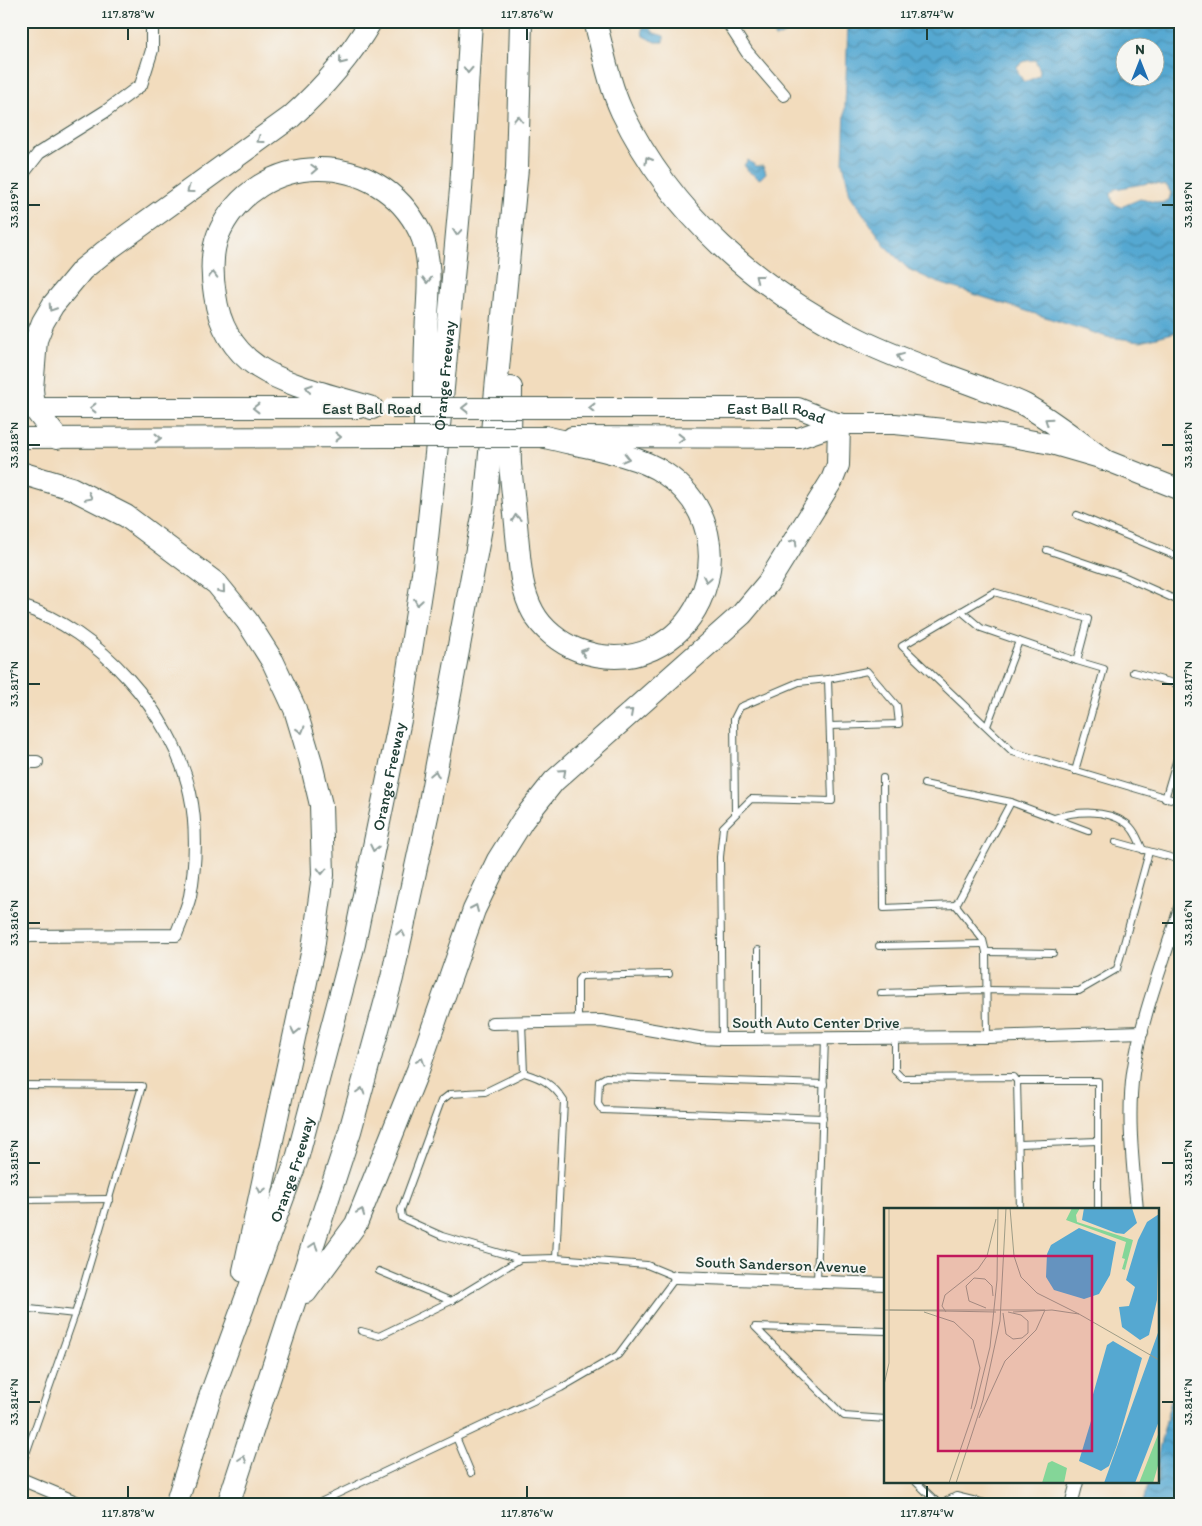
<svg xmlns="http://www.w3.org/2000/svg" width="1202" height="1526" viewBox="0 0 1202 1526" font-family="Itim,sans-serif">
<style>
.water{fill:url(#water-waves);stroke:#3a7282;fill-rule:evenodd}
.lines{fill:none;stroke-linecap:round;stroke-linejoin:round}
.lane-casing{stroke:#3f5549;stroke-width:8}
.street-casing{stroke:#3f5549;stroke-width:14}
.primary-casing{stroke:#3f5549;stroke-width:22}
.highway-casing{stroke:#3f5549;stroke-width:24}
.lane{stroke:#fff;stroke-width:6}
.street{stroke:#fff;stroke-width:12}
.primary{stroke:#fff;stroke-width:20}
.highway{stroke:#fff;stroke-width:22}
.primary-bridge-casing{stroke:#3f5549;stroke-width:22;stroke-linecap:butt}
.primary-bridge{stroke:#fff;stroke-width:20}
.oneway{stroke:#8f9e9a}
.ticks{fill:none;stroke:#1f3d34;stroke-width:2}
.labels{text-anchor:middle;stroke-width:4;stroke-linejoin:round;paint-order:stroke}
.street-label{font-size:16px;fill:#1f3d34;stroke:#f6f6f2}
.inset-road{fill:none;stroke:#9e9c86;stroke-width:1}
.view{fill:#c2185b;fill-opacity:0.15;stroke:#c2185b;stroke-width:2.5}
.inset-edge{fill:none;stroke:#1f3d34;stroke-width:2.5}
.neatline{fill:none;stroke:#1f3d34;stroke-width:2}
.ticks-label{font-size:12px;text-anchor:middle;fill:#1f3d34}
</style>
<defs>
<pattern id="water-waves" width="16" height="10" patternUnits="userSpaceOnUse" patternTransform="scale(1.25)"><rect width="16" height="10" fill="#55a8d1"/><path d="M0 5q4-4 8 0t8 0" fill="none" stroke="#468aaa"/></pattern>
</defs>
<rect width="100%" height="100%" fill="#f6f6f2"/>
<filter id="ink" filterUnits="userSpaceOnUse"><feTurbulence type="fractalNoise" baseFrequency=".02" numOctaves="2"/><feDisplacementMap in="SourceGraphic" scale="10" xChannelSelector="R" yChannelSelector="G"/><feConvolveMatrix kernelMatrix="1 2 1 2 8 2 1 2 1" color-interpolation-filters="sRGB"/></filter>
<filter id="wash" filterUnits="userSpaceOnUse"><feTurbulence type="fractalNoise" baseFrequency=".0096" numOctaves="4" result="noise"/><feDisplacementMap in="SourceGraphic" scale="20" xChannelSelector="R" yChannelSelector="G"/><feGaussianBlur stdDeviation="1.12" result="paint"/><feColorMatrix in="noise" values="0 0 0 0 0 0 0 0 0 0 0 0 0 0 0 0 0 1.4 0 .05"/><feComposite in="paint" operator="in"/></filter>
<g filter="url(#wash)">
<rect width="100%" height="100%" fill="#f2dcbd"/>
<g class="water">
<polygon points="779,21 792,21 795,29 775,38 769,26"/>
<path d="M848,21H1181V331L1141,341L1107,337L936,282L908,269L887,248L850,195L843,163ZM1124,48H1154V78H1124ZM1035,60L1040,70L1039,76L1024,82L1018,73L1017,66L1025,61ZM1149,183L1167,186L1171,193L1169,200L1161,203L1140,199L1121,207L1113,203L1111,194L1115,189Z"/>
<polygon points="645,25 649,26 654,33 664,36 664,42 655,42 643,36 642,29"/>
<polygon points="748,160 756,166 763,166 766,173 760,179 749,172 744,165"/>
<polygon points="1181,1360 1181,1505 1142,1505 1149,1482 1158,1482 1158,1453"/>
</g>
</g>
<g filter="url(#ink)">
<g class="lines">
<g class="lane-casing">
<g id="lane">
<polyline points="1077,515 1181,558"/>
<polyline points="1047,550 1121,575 1181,602"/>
<polyline points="961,611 981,628 1077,661"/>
<polyline points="1133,672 1181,685"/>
<polyline points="987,726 1019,641"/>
<polyline points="1075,771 1104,669 1077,661 1088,619 994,592 902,646 1013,752 1181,802"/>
<polyline points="883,778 884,908 956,905"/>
<polyline points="924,784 1011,802 956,905 983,940 986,952 987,1037"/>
<polyline points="1165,799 1181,745"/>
<polyline points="1011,802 1088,831"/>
<polyline points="735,813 734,719 740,707 799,682 828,679"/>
<path d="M1054,818C1077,811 1105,809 1126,823C1135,829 1139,842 1143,850"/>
<polyline points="1116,842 1181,860"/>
<polyline points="879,946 983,944"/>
<polyline points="758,950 758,1039"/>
<polyline points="986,952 1053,953"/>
<polyline points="881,993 985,990 1079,991 1117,969 1149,852"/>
<polyline points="578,1021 578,980 581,976 669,974"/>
<polyline points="522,1023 524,1073"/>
<polyline points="895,1038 895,1071 902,1078 1014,1077 1017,1081 1020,1210"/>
<polyline points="722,1039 720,857 723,827 751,799 832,801 828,679 867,671 897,706 899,724 830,726"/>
<polyline points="1017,1081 1098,1081 1098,1210"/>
<polyline points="21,1085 142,1086 75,1314 21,1468"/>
<polyline points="823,1118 602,1110 598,1104 599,1081 606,1077 824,1084"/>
<polyline points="1020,1144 1097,1141"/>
<polyline points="21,1200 110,1199"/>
<path d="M520,1259L442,1236L402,1218L401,1210L441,1101L450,1094L485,1092L524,1073C543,1079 553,1084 564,1101L556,1258"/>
<polyline points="379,1271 451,1301"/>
<polyline points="817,1282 825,1038"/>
<polyline points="21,1308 75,1314"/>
<polyline points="886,1331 755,1327 844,1416 886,1419"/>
<polyline points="456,1437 471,1473"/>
<polyline points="916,1482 939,1504"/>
<polyline points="314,1505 561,1388 618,1355 676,1277 647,1265 556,1258 520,1259 451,1301 379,1336 361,1331"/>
<polyline points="939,1505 956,1496 993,1505"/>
</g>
</g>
<g class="street-casing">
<g id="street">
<polyline points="727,21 747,52 784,95"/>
<polyline points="21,176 39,153 106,111 141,85 152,50 152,21"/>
<path d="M21,606C98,629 173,714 190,793C197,825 196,864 190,896C187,909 181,922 176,935L21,936"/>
<polyline points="21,762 37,762"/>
<polyline points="492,1023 601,1021 699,1038 722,1039 987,1037 1142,1032"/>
<path d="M1137,1210C1133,1164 1127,1119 1133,1073C1141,1017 1164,960 1181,905"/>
<polyline points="676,1277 886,1284"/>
<polyline points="21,1479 83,1505"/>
<polyline points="1071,1505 1077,1482"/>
</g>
</g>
<g class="primary-casing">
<g id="primary">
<polyline points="21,408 360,408"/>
<path id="s1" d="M549,408H798L839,424H895L1001,435L1051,444L1103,459L1181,490"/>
<polyline points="572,437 799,438 839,424"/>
<polyline points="21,438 388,437"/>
</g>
</g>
<g class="highway-casing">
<g id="highway">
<path d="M595,21C603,51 609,84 622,112C672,215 758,290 860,340C898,359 939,372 979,387C994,393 1011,398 1025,405C1052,420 1077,441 1103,459"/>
<path d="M511,388C511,413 509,439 510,464C512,487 515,511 517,535C520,562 520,588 533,612C542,629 560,643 578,650C690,691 761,538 664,473C635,453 580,446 545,437"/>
<path d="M372,408C335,396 291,388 258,367C233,350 219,325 215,295C212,277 211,253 218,235C256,148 379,147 420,232C435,264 426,307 426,341C425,370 425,399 425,428"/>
<path d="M57,438L34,408L32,389L36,340L43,322L53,305L82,270L103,253L291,117C321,90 350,57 371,21"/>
<polyline points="21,473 71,488 126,516 217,584 247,621 273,662 295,709 310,759 321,805 323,875 313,949 244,1271"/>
<polyline points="306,1292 356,1224 418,1070 474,910 498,860 523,820 554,781 742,614 768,583 832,480 838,465 839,424"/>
<path id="s2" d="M176,1505L210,1397L297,1159L354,944L401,715L424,567L443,388L461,189L471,21"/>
<polyline points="228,1505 350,1131 392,978 429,807 485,506 517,168 521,21"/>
</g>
</g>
<use href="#lane" class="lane"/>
<use href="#street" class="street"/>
<use href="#primary" class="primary"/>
<use href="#highway" class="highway"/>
<g class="primary-bridge-casing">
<g id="primary-bridge">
<polyline points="392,408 549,408"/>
<polyline points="388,437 545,437"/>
</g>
</g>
<use href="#primary-bridge" class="primary-bridge"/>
</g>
<defs><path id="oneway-chevron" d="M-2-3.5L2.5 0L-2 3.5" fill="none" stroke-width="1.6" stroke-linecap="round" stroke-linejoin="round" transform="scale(1.25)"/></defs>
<g class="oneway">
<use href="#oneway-chevron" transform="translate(342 61) rotate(129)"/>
<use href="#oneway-chevron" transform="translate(468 70) rotate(93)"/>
<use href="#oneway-chevron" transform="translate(518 119) rotate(-88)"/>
<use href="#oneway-chevron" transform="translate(260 140) rotate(144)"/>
<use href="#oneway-chevron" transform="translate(648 160) rotate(-120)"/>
<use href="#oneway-chevron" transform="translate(314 169) rotate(-3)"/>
<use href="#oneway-chevron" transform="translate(190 190) rotate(144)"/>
<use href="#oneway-chevron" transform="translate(457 232) rotate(95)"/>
<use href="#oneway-chevron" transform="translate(213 275) rotate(-89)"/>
<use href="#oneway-chevron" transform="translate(758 278) rotate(-142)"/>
<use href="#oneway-chevron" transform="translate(427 280) rotate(92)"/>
<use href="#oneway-chevron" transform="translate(52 308) rotate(123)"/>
<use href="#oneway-chevron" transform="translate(900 357) rotate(-158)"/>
<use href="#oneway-chevron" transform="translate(309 388) rotate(-162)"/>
<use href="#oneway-chevron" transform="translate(93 408) rotate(-180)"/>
<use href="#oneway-chevron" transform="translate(256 408) rotate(180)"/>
<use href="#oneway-chevron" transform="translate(465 408) rotate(180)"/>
<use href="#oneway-chevron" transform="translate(592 408) rotate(-180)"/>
<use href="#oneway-chevron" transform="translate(1048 421) rotate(-146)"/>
<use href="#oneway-chevron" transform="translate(338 437)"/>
<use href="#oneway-chevron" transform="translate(158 438)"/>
<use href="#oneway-chevron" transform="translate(681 438)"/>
<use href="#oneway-chevron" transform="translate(626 458) rotate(14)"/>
<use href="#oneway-chevron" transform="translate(89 497) rotate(27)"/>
<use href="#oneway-chevron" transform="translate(516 518) rotate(-96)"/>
<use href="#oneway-chevron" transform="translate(794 542) rotate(-58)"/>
<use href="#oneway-chevron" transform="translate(707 579) rotate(101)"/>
<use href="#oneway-chevron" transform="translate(222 590) rotate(50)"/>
<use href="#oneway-chevron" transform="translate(418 602) rotate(99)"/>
<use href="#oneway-chevron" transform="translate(584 652) rotate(-162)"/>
<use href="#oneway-chevron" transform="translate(630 712) rotate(-42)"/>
<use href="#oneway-chevron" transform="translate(301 730) rotate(73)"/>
<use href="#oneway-chevron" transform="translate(563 772) rotate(-42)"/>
<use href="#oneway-chevron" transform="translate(435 774) rotate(-79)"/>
<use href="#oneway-chevron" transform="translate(374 848) rotate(102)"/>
<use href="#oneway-chevron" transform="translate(322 871) rotate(91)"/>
<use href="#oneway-chevron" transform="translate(475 908) rotate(-66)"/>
<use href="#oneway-chevron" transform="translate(401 933) rotate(-78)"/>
<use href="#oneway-chevron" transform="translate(295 1031) rotate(102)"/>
<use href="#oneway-chevron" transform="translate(421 1061) rotate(-71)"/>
<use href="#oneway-chevron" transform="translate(361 1091) rotate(-75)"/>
<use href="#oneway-chevron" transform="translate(261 1190) rotate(102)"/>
<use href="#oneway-chevron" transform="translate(361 1212) rotate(-68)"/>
<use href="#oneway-chevron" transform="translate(314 1246) rotate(-72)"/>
<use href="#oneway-chevron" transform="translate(243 1459) rotate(-72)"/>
</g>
</g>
<path class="ticks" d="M128,28V40M527,28V40M927,28V40M28,205H40M1162,205H1174M28,445H40M1162,445H1174M28,684H40M1162,684H1174M28,923H40M1162,923H1174M28,1163H40M1162,1163H1174M28,1402H40M1162,1402H1174M128,1486V1498M527,1486V1498M927,1486V1498"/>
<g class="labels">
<g class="street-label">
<text dy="6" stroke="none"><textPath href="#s2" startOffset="1165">Orange Freeway</textPath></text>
<text x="372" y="414">East Ball Road</text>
<text dy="6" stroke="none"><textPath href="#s1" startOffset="228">East Ball Road</textPath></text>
<text dy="6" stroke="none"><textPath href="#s2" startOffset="760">Orange Freeway</textPath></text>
<text x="816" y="1028">South Auto Center Drive</text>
<text dy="6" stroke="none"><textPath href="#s2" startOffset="355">Orange Freeway</textPath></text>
<text transform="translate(781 1264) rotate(2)" y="6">South Sanderson Avenue</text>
</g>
</g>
<g transform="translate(884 1208)">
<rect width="275" height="275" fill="#f2dcbd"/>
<path d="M188,0H196L192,7L193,14L249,32L241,62L238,61L241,51L238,50L242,34L182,12ZM275,224V254L269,275H255ZM168,253L183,260L180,275H158L164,255Z" fill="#84d698"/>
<path d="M200,0H248L253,15L240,26L232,25L198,12ZM275,6L273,92L265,127L256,132L238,119L235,99L245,98L251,79L242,72L254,32L263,14ZM195,20L232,34L226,67L215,86L200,91L170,82L162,69L163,46L167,37ZM275,122V213L251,275H220ZM229,133L258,150L233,237L225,258L217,263L195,253L207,213L208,190L223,137Z" fill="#55a8d1"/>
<path class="inset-road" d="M126,0L130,48L137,69L153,85L195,106M102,100L85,93L82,78L90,70L101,71L108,78L109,88M0,102H161M5,102L112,104M40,104L70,114L89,132L96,160L87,201M62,104L58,98L61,87L94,61L103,48L112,11M129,104L168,102L195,106L275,152M119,105L122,126L129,131L138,130L144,125V113L137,107L124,104M0,177L5,155V0M95,210L121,153L152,122L161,102M65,275L92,196L106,139L113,72L114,0M72,275L99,192L116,113L122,0"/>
<path class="view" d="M54,48H208V243H54Z"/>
<rect width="275" height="275" class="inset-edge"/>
</g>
<rect width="1202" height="1526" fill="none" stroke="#f6f6f2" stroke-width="55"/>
<g transform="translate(1140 62)"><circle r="24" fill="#f6f6f2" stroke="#a0aca6"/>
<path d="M0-4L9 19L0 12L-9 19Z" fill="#1f6fb2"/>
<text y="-8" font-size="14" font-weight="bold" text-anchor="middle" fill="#1f3d34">N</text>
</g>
<rect x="28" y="28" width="1146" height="1470" class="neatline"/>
<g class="ticks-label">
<text x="128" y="18">117.878°W</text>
<text x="527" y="18">117.876°W</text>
<text x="927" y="18">117.874°W</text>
<text transform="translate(14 205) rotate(-90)" y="4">33.819°N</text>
<text transform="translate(1188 205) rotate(-90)" y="4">33.819°N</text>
<text transform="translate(14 445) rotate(-90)" y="4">33.818°N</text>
<text transform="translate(1188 445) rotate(-90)" y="4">33.818°N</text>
<text transform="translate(14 684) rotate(-90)" y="4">33.817°N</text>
<text transform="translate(1188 684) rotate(-90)" y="4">33.817°N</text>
<text transform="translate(14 923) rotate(-90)" y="4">33.816°N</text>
<text transform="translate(1188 923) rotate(-90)" y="4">33.816°N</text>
<text transform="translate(14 1163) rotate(-90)" y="4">33.815°N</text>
<text transform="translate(1188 1163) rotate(-90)" y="4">33.815°N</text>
<text transform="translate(14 1402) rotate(-90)" y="4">33.814°N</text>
<text transform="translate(1188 1402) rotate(-90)" y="4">33.814°N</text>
<text x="128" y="1517">117.878°W</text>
<text x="527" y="1517">117.876°W</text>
<text x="927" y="1517">117.874°W</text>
</g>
</svg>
